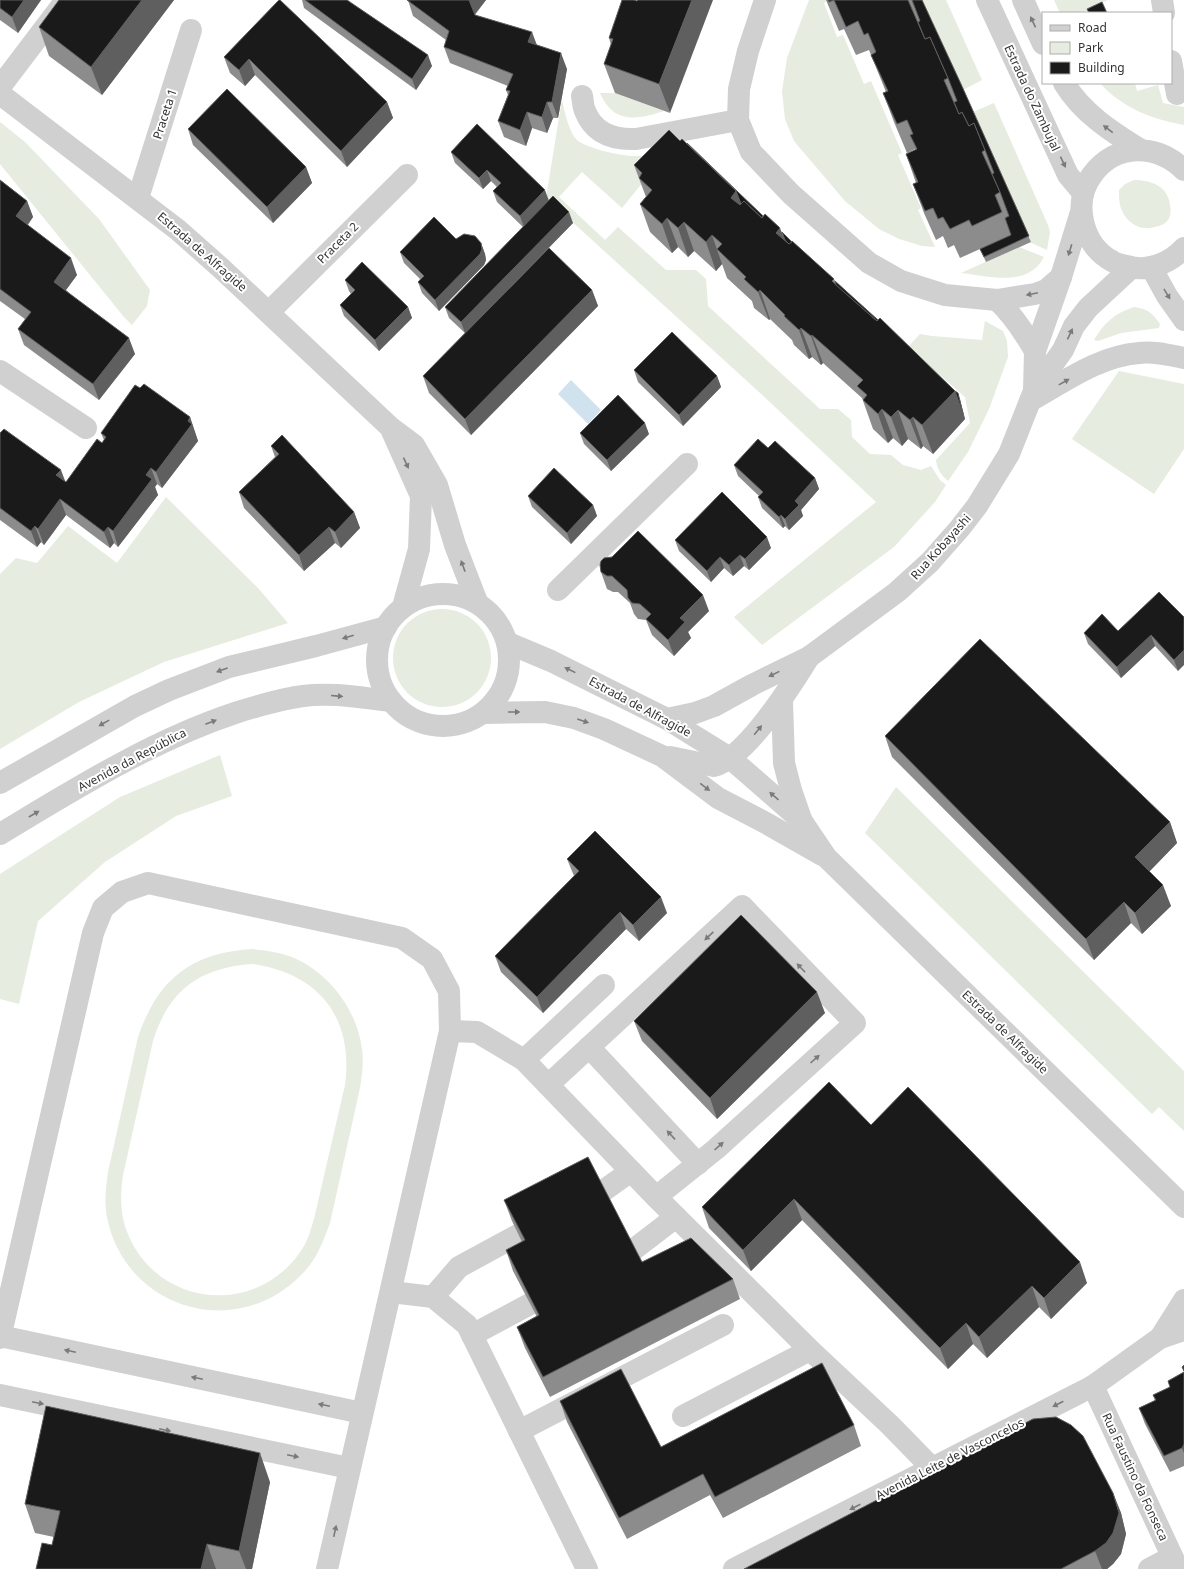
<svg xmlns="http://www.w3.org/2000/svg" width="1184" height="1569" viewBox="0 0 1184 1569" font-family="'Noto Sans',sans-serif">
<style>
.green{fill:#e6ecdf;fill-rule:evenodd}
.water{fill:#cfe2ee}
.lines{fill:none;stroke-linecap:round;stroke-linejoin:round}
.minor{stroke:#d0d0d0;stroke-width:22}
.wall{fill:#8c8c8c}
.shaded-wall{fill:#5f5f5f}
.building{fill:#1a1a1a;stroke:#5f5f5f}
.oneway{fill:#7a7a7a}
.labels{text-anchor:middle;stroke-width:4;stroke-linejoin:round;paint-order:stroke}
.street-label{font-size:12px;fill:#333;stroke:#fff}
</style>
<rect width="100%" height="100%" fill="#fff"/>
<g class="green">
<polygon points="809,0 828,0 824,3 837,37 843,35 864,84 871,81 902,153 898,155 921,208 918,210 935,247 922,246 899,239 879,229 845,201 794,141 785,119 782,91 787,58"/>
<polygon points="921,0 946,0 982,80 963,90"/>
<polygon points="1054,0 1108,0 1082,13 1060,13"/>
<path d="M1100,83H1135L1137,91L1158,85L1163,103L1184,107V125C1152,119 1122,108 1100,83Z"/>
<path d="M600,93H615L664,111C637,120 613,124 600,93Z"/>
<path d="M562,99C564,110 569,132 577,140C585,148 625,157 636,156C643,156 649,154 655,153L656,166L622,208L582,172L559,197L605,240L618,227L666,270H696L706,279L708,306L820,409H838L851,420L852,437L870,454L891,455L903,465L921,470L931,466L940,480L946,485L935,502L894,547L762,645L734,617L876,502L759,392L546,198Z"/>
<polygon points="994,103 1048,225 1050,232 1047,250 1029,242 973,112"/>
<polygon points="0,122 25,142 99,219 150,290 147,306 132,325 124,317 0,164"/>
<path d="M1134,180C1151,180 1168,186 1170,205C1171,210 1171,216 1168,220C1165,224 1160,226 1155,227C1139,232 1124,221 1120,205C1119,201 1119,195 1119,190L1125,184Z"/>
<path d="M1019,247L1044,257C1028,288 989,276 961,273Z"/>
<path d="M1134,307C1147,309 1152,312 1160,324L1159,328L1121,333L1098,341L1094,340C1104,323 1115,313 1134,307Z"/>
<path d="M985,321L1003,331L1007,341L1008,357L989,409L968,452L948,481C941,475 937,469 936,460L970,423L965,397L908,347L920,334L932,336L982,340Z"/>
<polygon points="1119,371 1184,384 1184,449 1154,494 1072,439"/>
<polygon points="166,497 258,588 288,623 164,662 79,702 0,749 0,574 16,558 37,563 68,526 117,563"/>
<circle cx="442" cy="658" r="49"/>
<polygon points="220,755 232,796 176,816 105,862 38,921 19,1004 0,999 0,874 120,797"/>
<polygon points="896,787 1184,1071 1184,1131 1159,1107 1152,1114 865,833"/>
<path d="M252,949C266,951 281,952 294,958C330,974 357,1010 362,1049C364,1062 362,1075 360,1088L330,1223C323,1242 316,1261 301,1275C236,1342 125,1309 107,1217C104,1202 106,1187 108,1172L138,1037C158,979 191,953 252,949ZM252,964C319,973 354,1018 345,1085L314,1219C310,1232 307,1244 298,1255C252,1317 156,1306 127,1232C120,1214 120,1195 123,1175L153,1041C169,990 199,968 252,964Z"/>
</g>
<polygon class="water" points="571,380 601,410 588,424 558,394"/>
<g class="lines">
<g class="minor">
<polyline points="765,0 748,51 739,89 738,120 751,152 791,194 869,263 901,281 945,295 997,300 1035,294 1046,290 1061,277"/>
<polyline points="987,0 1068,175 1083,193"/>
<polyline points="1023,0 1043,44"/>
<polyline points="1162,0 1164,13"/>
<polyline points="1171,61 1177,94"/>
<path d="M1064,83C1082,113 1112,132 1141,150"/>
<polyline points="0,87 66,0"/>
<polyline points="0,94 178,230 222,269 390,427 414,445 437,485 455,545 477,602"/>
<path d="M582,96C583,101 583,107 585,111C594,134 614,140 636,139L738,120"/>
<path d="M1184,170C1157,144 1116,142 1092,175C1072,202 1082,245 1112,261C1116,264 1122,265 1127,266C1147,273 1170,263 1184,248"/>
<polyline points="138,198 191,30"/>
<polyline points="1151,267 1167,296 1184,320"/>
<path d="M997,300C1013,315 1024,332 1035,351"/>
<polyline points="269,312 407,175"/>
<polyline points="0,371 86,428"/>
<polyline points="1034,391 1035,351 1061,277 1081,212"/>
<path d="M1030,401C1064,382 1099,356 1139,353C1153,351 1169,355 1184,358"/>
<polyline points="392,431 421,496 419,549 403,607"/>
<polyline points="558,590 687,464"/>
<circle cx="443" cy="660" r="66"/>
<polyline points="508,643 551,661 667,719 730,758 801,820 826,857 1184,1207"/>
<polyline points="782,701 784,763 791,790 801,819"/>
<polyline points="484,713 545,712 574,718 604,729 662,756 718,798 766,823 822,855"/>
<polyline points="667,719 695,713 714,706 752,685 809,657 897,592 930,562 960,528 977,506 1009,454 1034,391 1063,350 1074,326 1088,308 1131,268"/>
<path d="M670,757L714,766C747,757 791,686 809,657"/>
<polyline points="0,783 135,706 169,690 229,667 316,646 386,627"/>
<path d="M0,834C75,789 151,741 235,713C257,706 280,699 303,696C332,692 362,698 391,701"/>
<polyline points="450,1031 477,1032 524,1060 656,1197 810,1350 683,1416"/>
<polyline points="589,1047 698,1164"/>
<polyline points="524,1060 604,985"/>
<polyline points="548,1085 742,906 855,1023 716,1149 656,1197"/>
<polyline points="603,1191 631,1171"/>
<polyline points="633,1250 676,1217"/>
<polyline points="391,1292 433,1297 467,1325 587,1569"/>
<polyline points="433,1297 459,1267 518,1235"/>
<polyline points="472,1335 530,1304"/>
<polyline points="0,1336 362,1413"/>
<polyline points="0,1338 93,933 103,908 122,892 148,883 402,938 432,959 449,991 450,1031 327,1569"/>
<polyline points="1160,1338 1184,1300"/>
<polyline points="810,1350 890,1425 932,1468"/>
<polyline points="1093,1386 1178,1569"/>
<polyline points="0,1395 349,1468"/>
<polyline points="519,1431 723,1325"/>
<polyline points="734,1569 1093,1386 1160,1338 1184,1330"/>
<polyline points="1149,1569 1172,1557"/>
</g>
</g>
<g class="wall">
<polygon points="0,0 41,0 18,33 0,20"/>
<polygon points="59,0 174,0 102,95 49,56 39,27"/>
<polygon points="279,0 387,102 393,118 347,167 255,75 245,86 230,73 224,57"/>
<polygon points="302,0 347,0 432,66 416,90 304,8"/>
<polygon points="408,0 486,0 475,15 537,45 567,69 558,118 553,118 547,133 532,128 526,146 504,137 498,121 508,95 506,90 508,86 450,63 444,47 446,40 413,16"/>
<polygon points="634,0 670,113 615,93 604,64 611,45 609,38"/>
<polygon points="826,0 922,0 1031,242 986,262 980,249 960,258 954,245 948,248 943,236 936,240 924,213 913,184 916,183 906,154 916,150 915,149 907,153 894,122 883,93 886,92 869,50 856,55 844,29 839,31"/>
<polygon points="188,129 306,167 312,183 273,223 193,145"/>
<polygon points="680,141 834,279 835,281 960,399 965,419 933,454 923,446 921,449 908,439 902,446 893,438 888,443 873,429 862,398 823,363 821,365 812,357 809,359 794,345 792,340 770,319 769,320 754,308 752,301 727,278 722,264 716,271 694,251 688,257 678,247 672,253 650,232 640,204 646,197 634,165"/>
<polygon points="451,152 549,200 573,223 503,295 592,290 598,306 471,435 429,393 423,376 465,333 449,318 445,307 523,227 497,202 493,191 497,187 491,181 483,189 455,163"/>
<polygon points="0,180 27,201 33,217 28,225 77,275 66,290 135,354 99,400 24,345 18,329 25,319 0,301"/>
<polygon points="456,239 481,243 485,254 486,260 484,265 439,311 422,293 418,282 420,279 404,263 400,252"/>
<polygon points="345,280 408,307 412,318 379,351 344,316 340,305 351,294 349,291"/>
<polygon points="634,370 717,376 721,387 683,426 638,382"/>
<polygon points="140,388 190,417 198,441 162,488 157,484 155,487 158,495 118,547 114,543 110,548 66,515 44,545 41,542 37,547 0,520 0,433 66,482 104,440 101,433"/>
<polygon points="580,433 649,434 611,471 584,444"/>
<polygon points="271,446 354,512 360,528 341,548 335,543 304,571 244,508 239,492 275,457"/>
<polygon points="768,448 815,478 819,489 801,510 803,516 789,530 785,526 783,528 762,508 758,497 759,496 738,476 734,465"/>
<polygon points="528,496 593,505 597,516 571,544 532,507"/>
<polygon points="675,540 771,548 749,570 744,566 733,576 724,568 711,582 679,551"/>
<polygon points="601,572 709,611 688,632 691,638 674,656 652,635 646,620 638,619 634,614 630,603 618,592 613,592 607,589"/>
<polygon points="1184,617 1178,671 1155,646 1121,678 1088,644 1084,633 1118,631"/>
<polygon points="885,736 1170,822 1177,843 1149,872 1171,906 1142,934 1131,923 1094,960 892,757"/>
<polygon points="567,859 667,913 639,941 626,929 543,1013 501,972 495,956 574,876"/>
<polygon points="825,1013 717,1119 642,1041 634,1021"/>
<polygon points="871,1125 1087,1283 1051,1319 1039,1307 987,1358 973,1344 948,1369 802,1220 751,1271 709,1228 702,1207"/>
<polygon points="504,1200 642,1262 733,1279 740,1299 550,1397 525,1348 517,1327 537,1317 513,1271 506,1250 522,1242 512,1221"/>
<polygon points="1184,1365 1184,1466 1170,1472 1145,1424 1139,1408 1155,1401 1153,1395 1170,1387 1168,1381 1184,1372 1182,1367"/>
<polygon points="560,1401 661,1447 854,1425 861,1446 723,1518 710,1495 627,1539 567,1422"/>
<polygon points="270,1482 252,1569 36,1569 52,1545 54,1537 35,1533 25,1504"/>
<polygon points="1113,1493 1121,1513 1126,1534 1121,1554 1113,1564 1107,1569 744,1569"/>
</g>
<g class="shaded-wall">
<polygon points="24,0 41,0 18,33 12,17"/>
<polygon points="142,0 174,0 102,95 91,67"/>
<polygon points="469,0 486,0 474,15"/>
<polygon points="692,0 713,0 670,113 659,84"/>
<polygon points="532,32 538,48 528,42"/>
<polygon points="561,53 567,69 558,118 552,102"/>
<polygon points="428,55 432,66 416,90 412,79"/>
<polygon points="249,59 255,75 245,86 239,70"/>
<polygon points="387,102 393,118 347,167 341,151"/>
<polygon points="547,102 553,118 547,133 542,117"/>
<polygon points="527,112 532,128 526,146 520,130"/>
<polygon points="306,167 312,183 273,223 267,207"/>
<polygon points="487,170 491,181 483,189 479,178"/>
<polygon points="545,190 549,201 524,227 520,216"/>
<polygon points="736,191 747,220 731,198"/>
<polygon points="27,201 33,217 22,232 16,216"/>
<polygon points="569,212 573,223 465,333 461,322"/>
<polygon points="667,218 678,247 672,253 662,224"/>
<polygon points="684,222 694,251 688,257 678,228"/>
<polygon points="780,228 791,257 776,233"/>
<polygon points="712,235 722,264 716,271 706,242"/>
<polygon points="481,243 485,254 486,260 484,265 439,311 435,300"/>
<polygon points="71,258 77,275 60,298 54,282"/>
<polygon points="592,290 598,306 471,435 465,419"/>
<polygon points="760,290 770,319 769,320 758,292"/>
<polygon points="408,307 412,318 379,351 375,340"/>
<polygon points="801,328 812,357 809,359 799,330"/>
<polygon points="812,335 823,363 821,365 811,336"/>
<polygon points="129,338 135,354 99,400 93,384"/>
<polygon points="717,376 721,387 683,426 679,415"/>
<polygon points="955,391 958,393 965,419 933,454 922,425"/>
<polygon points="882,409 893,438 888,443 878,414"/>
<polygon points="898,410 908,439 902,446 891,417"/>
<polygon points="190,417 198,441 162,488 156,472"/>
<polygon points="913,417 923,446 921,449 910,420"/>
<polygon points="645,423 649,434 611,471 607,460"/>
<polygon points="151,468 157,484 155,487 158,495 118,547 113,531 146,475"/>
<polygon points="61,470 67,486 56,475"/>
<polygon points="815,478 819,489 801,510 803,516 789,530 785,519 795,501"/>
<polygon points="60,499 66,515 44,545 38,529"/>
<polygon points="593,505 597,516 571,544 567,533"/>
<polygon points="354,512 360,528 341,548 335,532"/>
<polygon points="781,515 785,526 783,528 779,517"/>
<polygon points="35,526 41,542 37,547 31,531"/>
<polygon points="108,527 114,543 110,548 104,532"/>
<polygon points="329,527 335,543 304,571 299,555"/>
<polygon points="767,537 771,548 749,570 745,559"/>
<polygon points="740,555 744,566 733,576 729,565"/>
<polygon points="720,557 724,568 711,582 707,571"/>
<polygon points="703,595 709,611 688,632 691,638 674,656 668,640 680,618"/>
<polygon points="1151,635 1155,646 1121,678 1117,667"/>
<polygon points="1184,650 1184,665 1178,671 1174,660"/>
<polygon points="1170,822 1177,843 1143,878 1135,857"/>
<polygon points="1163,885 1171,906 1142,934 1135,913"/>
<polygon points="661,897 667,913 639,941 633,925"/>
<polygon points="1124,902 1131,923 1094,960 1086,939"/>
<polygon points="620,912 626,929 543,1013 537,997"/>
<polygon points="817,992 825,1013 717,1119 710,1098"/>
<polygon points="794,1199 802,1220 751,1271 743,1250"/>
<polygon points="1080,1262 1087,1283 1051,1319 1044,1298"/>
<polygon points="1032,1286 1039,1307 987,1358 979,1337"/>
<polygon points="966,1323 973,1344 948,1369 940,1348"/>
<polygon points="1184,1444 1184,1453 1182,1448"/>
<polygon points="260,1453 270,1482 252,1569 246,1569 239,1551"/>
<polygon points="1113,1493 1121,1513 1126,1534 1121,1554 1113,1564 1107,1569 1102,1569 1095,1551"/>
<polygon points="207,1544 216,1569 201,1569"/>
</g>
<g class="building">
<polygon points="0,0 24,0 12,17 0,8"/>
<polygon points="59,0 142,0 91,67 39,27"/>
<polygon points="279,0 280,0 387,102 341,151 249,59 239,70 224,57"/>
<polygon points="305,0 347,0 428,55 412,79"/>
<polygon points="407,0 469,0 475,15 532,32 528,42 561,53 552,102 547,102 542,117 527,112 520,130 498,121 510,91 506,90 513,74 444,47 449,31"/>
<polygon points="622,0 634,0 637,1 638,0 692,0 659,84 604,64 613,39 609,38"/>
<polygon points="828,0 834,0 829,2"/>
<polygon points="834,0 908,0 925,39 930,37 948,78 944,80 959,114 962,112 969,126 974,123 985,150 982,152 1000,192 995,195 1002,212 972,226 969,220 950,229 943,217 938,219 933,208 925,211 913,184 918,182 906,154 917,149 910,135 913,134 907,120 897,124 883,93 888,91 871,55 876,52 868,33 864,35 858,21 846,27"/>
<polygon points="912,0 922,0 961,84 1029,236 984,257 980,249 1011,235 1005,218 1009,216 1000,192 992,174 994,173 985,150 974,123 969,126 962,112 959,114 954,102 957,101 948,78 930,37 925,39 918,22 920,21"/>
<polygon points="1102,2 1107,13 1089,13 1087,9"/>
<polygon points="227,89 306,167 267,207 188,129"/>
<polygon points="477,124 545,190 520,216 493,191 501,183 487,170 479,178 451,152"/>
<polygon points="669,130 680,141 682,139 736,191 731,198 740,205 744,201 762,218 765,214 780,228 776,233 789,244 792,241 834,279 832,281 877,321 880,318 955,391 922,425 913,417 910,420 898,410 891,417 882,409 878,414 863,400 867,395 857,386 863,380 812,335 811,336 801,328 799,330 784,316 785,315 760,290 758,292 744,279 746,277 717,249 722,244 712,235 706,242 684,222 678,228 667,218 662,224 640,204 652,190 639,178 642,173 634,165"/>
<polygon points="687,143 763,216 762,218 744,201 741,204 736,191"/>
<polygon points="0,180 27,201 16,216 71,258 54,282 129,338 93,384 18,329 31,312 0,289"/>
<polygon points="553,196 569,212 461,322 445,307"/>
<polygon points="434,217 456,239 464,234 475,236 481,243 482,249 480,254 435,300 418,282 424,276 400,252"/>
<polygon points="782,232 792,242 789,244 785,240"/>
<polygon points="549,248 592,290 465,419 423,376"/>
<polygon points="362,262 408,307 375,340 340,305 355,290 345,280"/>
<polygon points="835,281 878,320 877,321 836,285"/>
<polygon points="672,332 717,376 679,415 634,370"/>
<polygon points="144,384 190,417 188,421 192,424 156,472 151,468 146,475 152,479 113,531 108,527 104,532 60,499 38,529 35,526 31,531 0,508 0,433 4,429 61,470 56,475 66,482 97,439 102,443 106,437 101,433 135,385 140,388"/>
<polygon points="955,391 958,393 963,414"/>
<polygon points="618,395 645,423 607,460 580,433"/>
<polygon points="282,435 354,512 335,532 329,527 299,555 239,492 279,454 271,446"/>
<polygon points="758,439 768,448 775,441 815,478 795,501 799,505 785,519 781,515 779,517 758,497 763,492 734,465"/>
<polygon points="554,468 593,505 567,533 528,496"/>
<polygon points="722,492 767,537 745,559 740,555 729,565 720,557 707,571 675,540"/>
<polygon points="638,531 703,595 680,618 685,622 668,640 646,619 651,614 640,604 632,603 628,598 627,590 612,576 607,576 601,572 600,565 601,561 604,558 612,557"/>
<polygon points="1159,592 1184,617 1184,650 1174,660 1151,635 1117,667 1084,633 1102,614 1118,631"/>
<polygon points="980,639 1170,822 1135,857 1163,885 1135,913 1124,902 1086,939 885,736"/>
<polygon points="595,831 661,897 633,925 620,912 537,997 495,956 579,871 567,859"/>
<polygon points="741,915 817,992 710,1098 634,1021"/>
<polygon points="829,1082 871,1125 908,1087 1080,1262 1044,1298 1032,1286 979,1337 966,1323 940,1348 794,1199 743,1250 702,1207"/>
<polygon points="588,1157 642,1262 691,1238 733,1279 543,1377 517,1327 539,1315 506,1250 525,1240 504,1200"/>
<polygon points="822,1363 854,1425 715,1497 703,1474 619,1518 560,1401 621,1369 661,1447"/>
<polygon points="1184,1365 1184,1371 1182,1367"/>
<polygon points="1184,1372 1184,1444 1182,1448 1164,1456 1139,1408 1156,1400 1153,1395 1170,1387 1168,1381"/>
<polygon points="46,1406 260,1453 239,1551 207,1544 201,1569 36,1569 42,1543 52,1545 60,1511 25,1504"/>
<polygon points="1056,1417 1071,1425 1083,1436 1113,1493 1119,1513 1113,1533 1106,1543 1095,1551 1061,1569 744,1569 1033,1419"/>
</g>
<defs><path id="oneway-solid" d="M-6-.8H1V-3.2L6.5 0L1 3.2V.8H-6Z"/></defs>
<g class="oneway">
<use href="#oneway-solid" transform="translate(1033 22) rotate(-115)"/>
<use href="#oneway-solid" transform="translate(1108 129) rotate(-143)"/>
<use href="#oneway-solid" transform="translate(1063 162) rotate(65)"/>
<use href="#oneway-solid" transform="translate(1070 250) rotate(107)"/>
<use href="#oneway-solid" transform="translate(1032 294) rotate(168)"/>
<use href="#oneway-solid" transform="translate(1167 294) rotate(59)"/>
<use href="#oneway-solid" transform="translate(1070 334) rotate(-65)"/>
<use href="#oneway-solid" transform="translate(1064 382) rotate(-29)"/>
<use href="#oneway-solid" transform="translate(406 463) rotate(65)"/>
<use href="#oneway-solid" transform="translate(463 566) rotate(-110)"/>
<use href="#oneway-solid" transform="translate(348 637) rotate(164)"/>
<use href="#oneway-solid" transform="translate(222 670) rotate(160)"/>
<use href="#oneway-solid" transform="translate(570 670) rotate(-154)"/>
<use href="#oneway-solid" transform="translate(774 674) rotate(154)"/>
<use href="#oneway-solid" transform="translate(337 696) rotate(5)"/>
<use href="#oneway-solid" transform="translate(514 712)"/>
<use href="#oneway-solid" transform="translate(583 721) rotate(19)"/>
<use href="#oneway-solid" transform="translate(211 722) rotate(-21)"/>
<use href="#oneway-solid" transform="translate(104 723) rotate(151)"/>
<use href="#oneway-solid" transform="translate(758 730) rotate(-51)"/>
<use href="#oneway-solid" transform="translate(705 787) rotate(37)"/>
<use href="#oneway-solid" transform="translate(774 796) rotate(-139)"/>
<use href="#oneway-solid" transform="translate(34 814) rotate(-30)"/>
<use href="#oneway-solid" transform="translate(709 936) rotate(137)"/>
<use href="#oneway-solid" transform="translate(801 968) rotate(-134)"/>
<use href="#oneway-solid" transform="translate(815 1059) rotate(-42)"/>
<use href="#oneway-solid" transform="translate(671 1135) rotate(-133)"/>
<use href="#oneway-solid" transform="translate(719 1146) rotate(-42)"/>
<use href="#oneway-solid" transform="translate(70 1351) rotate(-168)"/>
<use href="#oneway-solid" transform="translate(197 1378) rotate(-168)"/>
<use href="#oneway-solid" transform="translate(38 1403) rotate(12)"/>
<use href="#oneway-solid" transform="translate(1058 1404) rotate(153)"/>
<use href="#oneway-solid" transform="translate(324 1405) rotate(-168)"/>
<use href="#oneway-solid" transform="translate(165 1430) rotate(12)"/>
<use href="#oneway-solid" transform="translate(293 1456) rotate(12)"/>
<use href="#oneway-solid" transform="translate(855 1507) rotate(153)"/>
<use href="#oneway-solid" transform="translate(335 1531) rotate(-78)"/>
</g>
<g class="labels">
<g class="street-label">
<text transform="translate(1032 98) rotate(65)" y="4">Estrada do Zambujal</text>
<text transform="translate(165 114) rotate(-72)" y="4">Praceta 1</text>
<text transform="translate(338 243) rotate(-45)" y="4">Praceta 2</text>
<text transform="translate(202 252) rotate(41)" y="4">Estrada de Alfragide</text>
<text transform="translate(941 547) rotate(-48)" y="4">Rua Kobayashi</text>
<text transform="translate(640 707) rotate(28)" y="4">Estrada de Alfragide</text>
<text transform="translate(132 760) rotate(-28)" y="4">Avenida da República</text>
<text transform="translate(1005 1032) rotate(44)" y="4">Estrada de Alfragide</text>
<text transform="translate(950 1459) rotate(-27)" y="4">Avenida Leite de Vasconcelos</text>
<text transform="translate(1135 1477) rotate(65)" y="4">Rua Faustino da Fonseca</text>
</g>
</g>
<rect x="1042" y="12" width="130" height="72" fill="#ffffff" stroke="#adadad"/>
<rect x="1050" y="25" width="20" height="6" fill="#d0d0d0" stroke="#adadad"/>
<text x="1078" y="32" font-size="12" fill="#333333">Road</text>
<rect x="1050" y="42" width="20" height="12" fill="#e6ecdf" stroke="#adadad"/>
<text x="1078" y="52" font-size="12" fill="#333333">Park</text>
<rect x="1050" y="62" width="20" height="12" fill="#1a1a1a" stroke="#adadad"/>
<text x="1078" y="72" font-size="12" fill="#333333">Building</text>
</svg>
